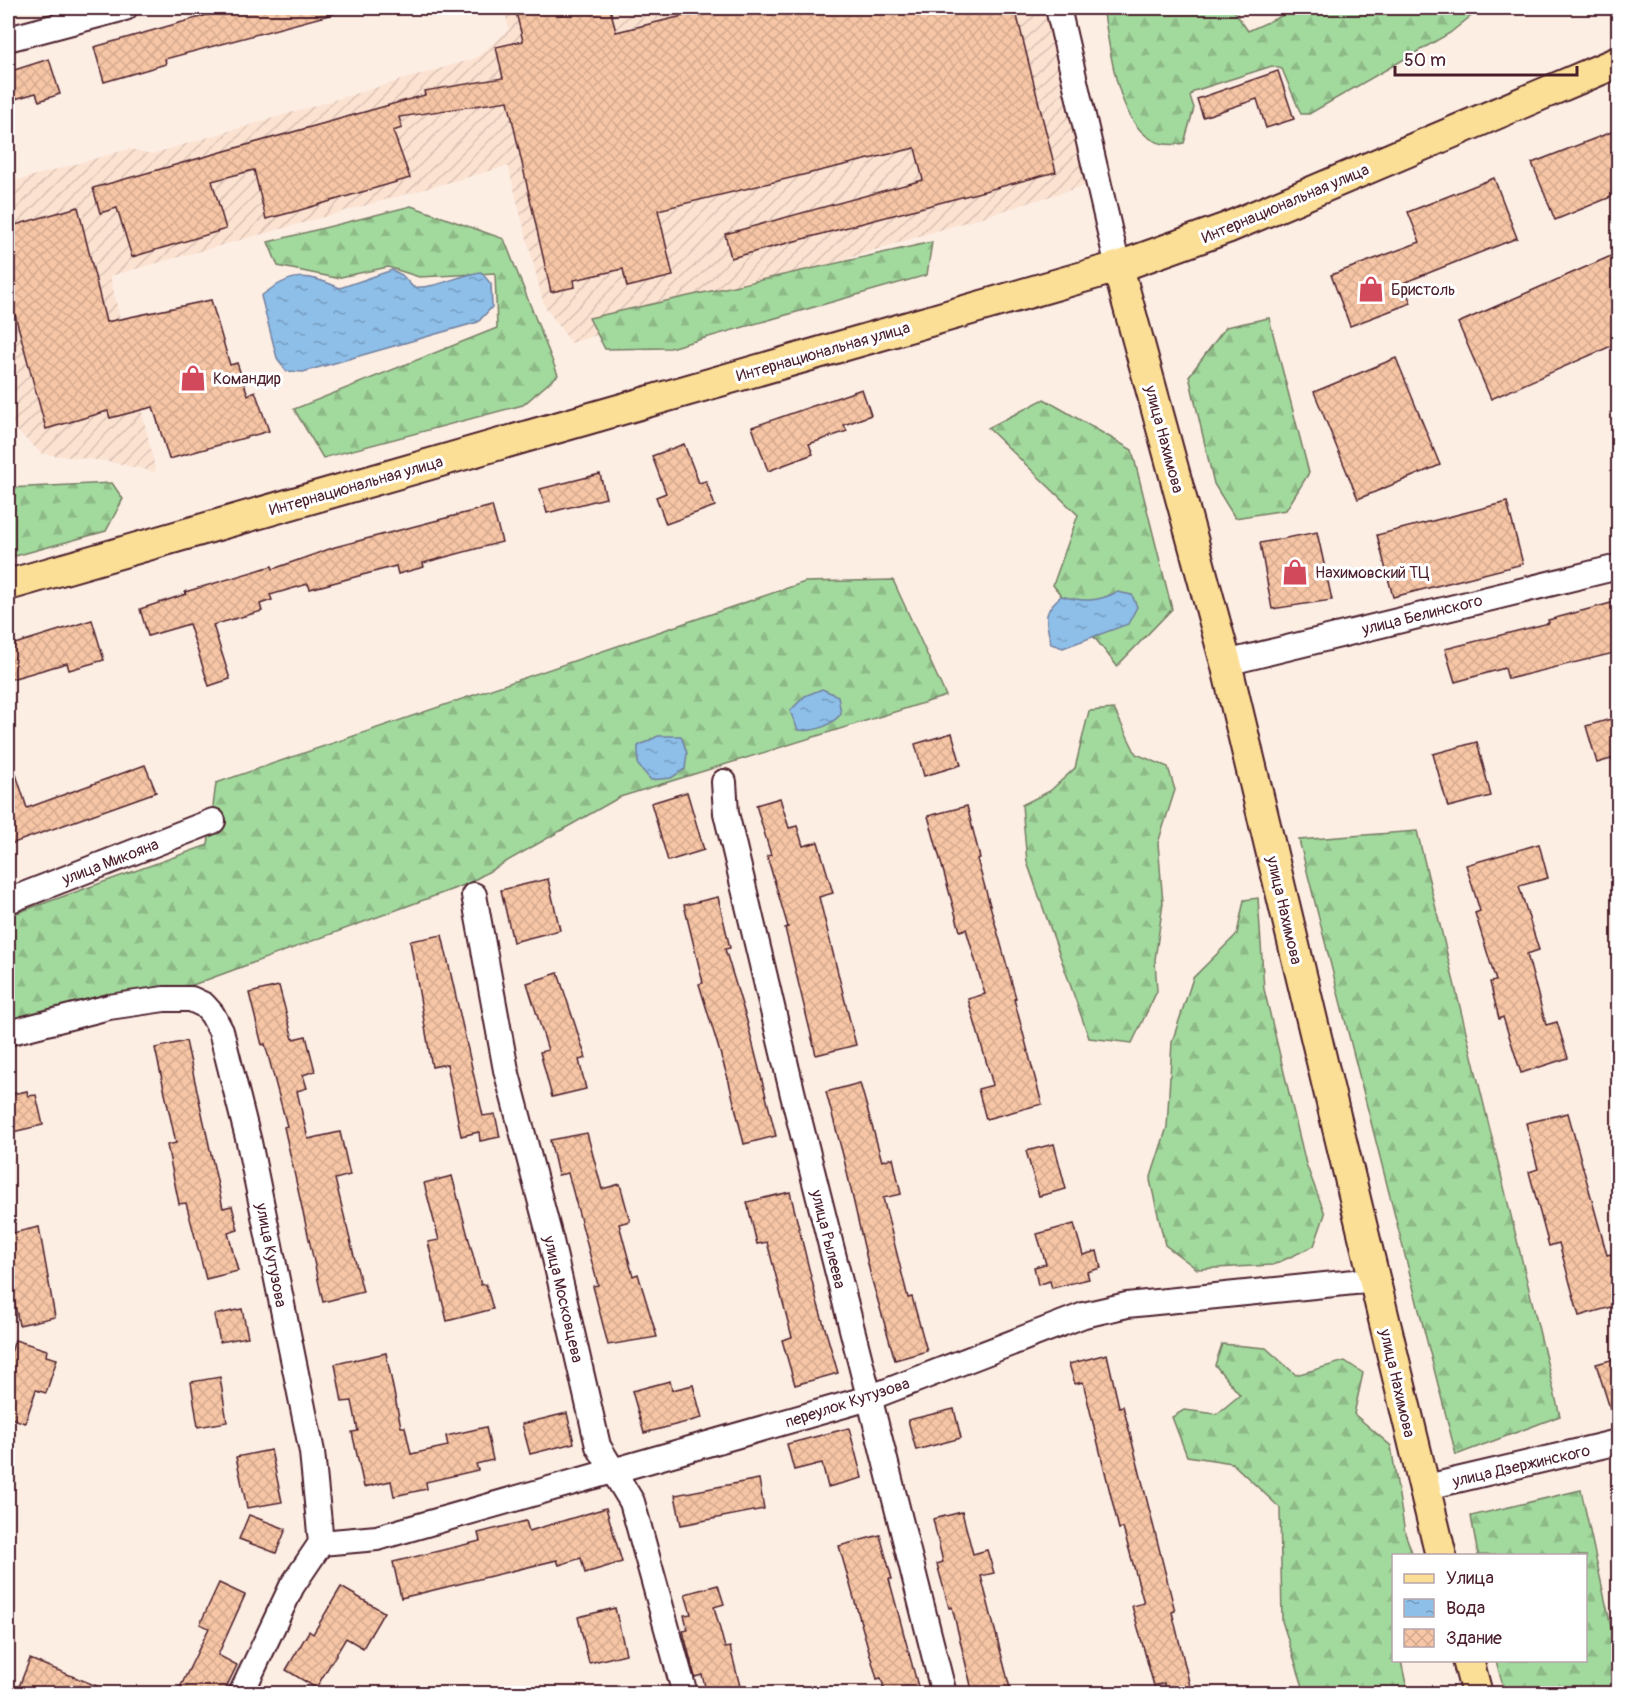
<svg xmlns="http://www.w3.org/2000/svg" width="1626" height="1701" viewBox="0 0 1626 1701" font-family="Pangolin,sans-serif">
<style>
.industrial{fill:url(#industrial-furrows)}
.forest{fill:url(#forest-firs);stroke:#767c64;stroke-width:1.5}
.water{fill:url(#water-ripples);stroke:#727f9d;stroke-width:1.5}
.building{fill:url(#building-cross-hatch);stroke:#4a1f2b;stroke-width:1.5}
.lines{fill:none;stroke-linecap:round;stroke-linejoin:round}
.minor-casing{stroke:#4a1f2b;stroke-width:28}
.major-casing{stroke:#4a1f2b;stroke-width:34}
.minor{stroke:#fff;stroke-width:24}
.major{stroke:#fbdf96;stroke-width:30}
.labels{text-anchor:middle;stroke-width:6;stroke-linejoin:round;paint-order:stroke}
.street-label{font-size:16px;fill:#4a1f2b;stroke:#fff}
.poi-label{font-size:16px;fill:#4a1f2b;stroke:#fff;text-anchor:start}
</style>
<defs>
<pattern id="industrial-furrows" width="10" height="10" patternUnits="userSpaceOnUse" patternTransform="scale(1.5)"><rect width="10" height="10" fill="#fbe2d1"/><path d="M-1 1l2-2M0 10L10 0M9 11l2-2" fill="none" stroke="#d9c1b4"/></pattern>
<pattern id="forest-firs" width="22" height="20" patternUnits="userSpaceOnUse" patternTransform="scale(1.5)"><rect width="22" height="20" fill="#a2d99d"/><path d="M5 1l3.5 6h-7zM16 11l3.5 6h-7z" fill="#8dba87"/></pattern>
<pattern id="water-ripples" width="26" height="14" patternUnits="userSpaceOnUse" patternTransform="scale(1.5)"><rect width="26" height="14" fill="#8dbfe9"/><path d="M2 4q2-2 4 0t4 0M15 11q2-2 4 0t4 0" fill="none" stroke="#759bbd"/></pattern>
<pattern id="building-cross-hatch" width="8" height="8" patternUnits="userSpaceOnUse" patternTransform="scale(1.5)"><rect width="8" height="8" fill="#f7c6a6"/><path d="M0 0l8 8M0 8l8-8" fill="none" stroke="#d5aa8f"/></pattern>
</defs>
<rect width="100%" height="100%" fill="#fdeee4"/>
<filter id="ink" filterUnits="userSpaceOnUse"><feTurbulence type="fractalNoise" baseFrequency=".0167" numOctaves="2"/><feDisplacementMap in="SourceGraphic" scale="12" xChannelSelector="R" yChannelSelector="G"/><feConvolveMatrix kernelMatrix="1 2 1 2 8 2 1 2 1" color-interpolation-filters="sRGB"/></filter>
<g filter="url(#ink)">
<polygon class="industrial" points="504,8 1058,8 1100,181 571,343 544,305 508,166 110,276 156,472 106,461 42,454 13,427 8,417 8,183 129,149 152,154 476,58 509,30"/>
<g class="forest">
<path d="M1103,8H1232L1248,31L1299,8H1481L1450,33L1309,114H1301L1282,69L1272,66L1194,91L1190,96L1194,108L1184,143C1118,159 1111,50 1103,8Z"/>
<polygon points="411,206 504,239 558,375 523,405 323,458 294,409 497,328 495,273 419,277 388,267 336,278 278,266 268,242"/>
<polygon points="932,242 927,275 670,348 605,349 589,318"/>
<polygon points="1269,318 1309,473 1286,510 1235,518 1214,484 1189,376 1226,327"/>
<polygon points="1044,399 1132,450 1172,609 1117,666 1053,585 1078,515 988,428"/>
<polygon points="112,483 123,499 106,531 8,558 8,488"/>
<polygon points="893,580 946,696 620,797 467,884 190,986 8,1025 8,916 208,845 216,783 805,582"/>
<polygon points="1114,709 1136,754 1168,767 1175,790 1158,843 1163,903 1155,960 1157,991 1132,1043 1089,1038 1027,862 1022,805 1050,791 1075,768 1089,711"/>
<polygon points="1417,831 1560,1416 1456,1455 1299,840"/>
<polygon points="1258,898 1264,989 1306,1164 1325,1214 1314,1246 1273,1265 1197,1269 1165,1245 1150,1180 1167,1127 1172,1042 1193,978 1237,934 1244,900"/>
<polygon points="1222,1344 1266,1348 1296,1375 1345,1361 1363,1373 1354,1414 1391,1446 1405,1533 1413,1555 1394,1556 1394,1660 1401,1661 1408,1693 1305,1693 1282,1621 1280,1508 1232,1463 1187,1456 1172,1417 1184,1410 1217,1414 1240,1395 1215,1365"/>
<polygon points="1581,1490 1618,1659 1618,1693 1505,1693 1496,1661 1586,1660 1586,1556 1478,1555 1471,1516"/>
</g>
<g class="water">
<path d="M392,270L402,275L413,287C436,289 458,275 481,272L491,284L492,307L478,322L303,372L286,371L277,358L261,296C292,272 305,273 340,288Z"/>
<path d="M1117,592L1132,595L1137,607L1128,624L1063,648L1051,644C1046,620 1041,613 1061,596C1083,602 1097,602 1117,592Z"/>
<path d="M822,689L838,696L841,714C829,727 815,732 798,730L790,711L805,696Z"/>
<polygon points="658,736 681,736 687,753 685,769 671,778 651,780 638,765 638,746"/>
</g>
<g class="building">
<polygon points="232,8 332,8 333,14 165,59 166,64 104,82 94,47"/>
<polygon points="515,8 610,8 616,32 716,8 1015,8 1056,172 731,258 725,234 923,180 915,148 658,210 673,276 627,287 623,269 574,280 575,287 551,292 508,101 399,117 402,128 393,131 410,178 297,211 266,219 254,170 212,181 226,229 132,257 117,208 100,213 93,188 425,95 424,91 503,78 496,47 523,41"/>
<polygon points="49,59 60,94 39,101 36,93 8,101 8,72"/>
<polygon points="1278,71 1294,119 1266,128 1257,99 1203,117 1197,99"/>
<polygon points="1614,131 1618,141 1618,194 1555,220 1532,163"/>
<polygon points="1494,178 1517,238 1403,283 1411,303 1350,326 1331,275 1420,242 1408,212"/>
<polygon points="78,207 106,322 211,300 230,365 237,363 248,395 255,391 269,431 169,459 153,407 110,418 108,411 46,429 8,289 8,227"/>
<polygon points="1618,253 1618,343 1491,399 1458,323"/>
<polygon points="1396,358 1440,465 1358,499 1314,392"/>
<polygon points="862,389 871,415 844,425 847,431 809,444 813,454 768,471 752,427"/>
<polygon points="684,444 699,483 706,481 715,506 666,524 656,497 666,493 652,456"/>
<polygon points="600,474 606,498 547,513 540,489"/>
<polygon points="1507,502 1523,564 1393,597 1377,535"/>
<polygon points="492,506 502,542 423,563 424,567 398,574 396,566 310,589 308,584 270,595 272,600 260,604 262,611 213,625 230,679 209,686 189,624 148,636 140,609 186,594 185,592 272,566 273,569 335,547"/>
<polygon points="1317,532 1332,600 1272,609 1260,543"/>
<polygon points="1615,602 1618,613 1618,652 1508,679 1505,668 1455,682 1445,649 1549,623 1548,620"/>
<polygon points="92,620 104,660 69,670 67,663 8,680 8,646"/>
<polygon points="1618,717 1618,757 1597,763 1586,726"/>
<polygon points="952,733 961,765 924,776 915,744"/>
<polygon points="1477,742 1491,796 1448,807 1433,754"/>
<polygon points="11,759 27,808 145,765 156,792 8,845 8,760"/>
<polygon points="687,792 704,850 668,861 651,803"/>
<polygon points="780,798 789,828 797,826 803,846 818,842 833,893 819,897 856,1045 816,1055 785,928 788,927 767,856 771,855 756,805"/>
<polygon points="967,806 980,858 977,859 1016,998 1014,999 1042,1104 986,1119 978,1089 993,1085 968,999 985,994 966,929 960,931 928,816"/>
<polygon points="1539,844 1548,878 1519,886 1539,950 1527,954 1546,1025 1557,1022 1568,1058 1521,1073 1503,1017 1499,1019 1490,982 1496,981 1475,913 1480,911 1466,865"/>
<polygon points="548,879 560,930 513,942 501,890"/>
<polygon points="718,897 730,948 725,949 747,1021 776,1136 744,1144 729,1082 699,984 703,983 684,905"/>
<polygon points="442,935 483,1116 495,1114 500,1137 480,1141 479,1132 461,1136 447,1064 432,1067 410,941"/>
<polygon points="558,973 586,1058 579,1060 586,1089 552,1097 540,1052 548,1050 527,983"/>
<polygon points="279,986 293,1039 306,1036 315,1071 303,1075 307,1088 297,1091 308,1139 340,1132 350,1175 335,1179 363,1292 323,1302 284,1127 287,1126 265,1044 262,1045 249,993"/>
<polygon points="186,1041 223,1208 232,1206 238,1230 228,1233 238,1271 206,1279 186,1203 179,1204 167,1145 176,1143 155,1048"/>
<polygon points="860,1083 882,1161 893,1158 901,1194 883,1198 908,1298 912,1297 927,1351 895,1360 871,1277 843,1155 826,1092"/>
<polygon points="27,1091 28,1096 36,1095 43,1125 8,1133 8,1095"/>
<polygon points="1568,1113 1607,1255 1611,1254 1618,1284 1618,1305 1579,1316 1559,1243 1549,1246 1529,1172 1538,1169 1526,1123"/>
<polygon points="587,1133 602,1189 620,1184 630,1221 619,1224 633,1276 638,1274 657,1337 608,1345 593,1286 598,1285 568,1173 558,1175 550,1140"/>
<polygon points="1054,1144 1066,1189 1039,1196 1026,1151"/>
<polygon points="452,1176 481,1285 486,1284 493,1309 447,1321 428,1242 439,1240 424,1183"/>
<polygon points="790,1192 817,1301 838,1373 795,1385 782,1340 792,1337 767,1242 757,1244 747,1202"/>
<polygon points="1074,1224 1083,1255 1097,1251 1101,1268 1087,1272 1089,1279 1052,1288 1050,1281 1038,1285 1034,1267 1046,1264 1037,1234"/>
<polygon points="39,1227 55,1317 19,1325 8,1270 8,1234"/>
<polygon points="242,1309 248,1337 220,1342 214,1315"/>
<polygon points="15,1340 47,1350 46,1356 57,1359 46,1393 36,1390 25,1423 8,1417 8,1362"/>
<polygon points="386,1353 401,1427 405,1427 411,1454 448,1446 446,1436 486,1427 493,1460 476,1464 478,1470 426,1482 427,1489 394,1496 391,1481 364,1487 352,1432 358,1431 352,1401 342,1402 335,1364"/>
<polygon points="1107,1354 1119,1407 1123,1406 1175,1611 1172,1612 1192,1694 1166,1694 1164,1683 1154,1686 1132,1606 1144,1603 1123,1528 1119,1529 1083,1382 1075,1384 1069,1364"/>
<polygon points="1618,1358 1618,1420 1614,1421 1596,1364"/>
<polygon points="220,1377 227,1422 198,1427 191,1382"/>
<polygon points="670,1381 672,1390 693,1385 702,1418 644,1433 632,1391"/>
<polygon points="954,1409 961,1438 916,1450 908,1420"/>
<polygon points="567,1413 574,1443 530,1454 522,1424"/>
<polygon points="849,1428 862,1478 828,1487 822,1463 794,1470 787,1444"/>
<polygon points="271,1450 282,1502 247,1508 236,1457"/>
<polygon points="759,1479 764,1509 681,1525 675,1495"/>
<polygon points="606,1508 622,1562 585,1573 581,1558 559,1565 557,1560 401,1598 393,1562 480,1541 478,1533 526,1521 529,1531"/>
<polygon points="962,1512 973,1554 987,1550 994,1573 981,1576 1010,1688 989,1694 973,1694 952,1607 949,1608 937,1564 943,1562 933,1519"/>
<polygon points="249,1515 286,1529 276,1553 239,1539"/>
<polygon points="880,1535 892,1579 889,1579 920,1694 886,1694 881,1678 877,1679 839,1546"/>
<polygon points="219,1583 245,1595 218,1655 237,1665 223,1694 177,1694 209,1628 200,1624"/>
<polygon points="718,1585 724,1604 714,1607 725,1648 730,1647 742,1694 707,1694 702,1675 695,1677 683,1631 688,1630 684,1615 691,1614 685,1594"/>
<polygon points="341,1587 384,1612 363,1648 346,1638 316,1688 286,1670 309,1631 313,1634"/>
<polygon points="615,1608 626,1654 589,1663 578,1617"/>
<polygon points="30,1659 114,1693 114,1694 16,1694"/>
</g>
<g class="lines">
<g class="minor-casing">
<g id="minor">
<polyline points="1058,8 1118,267"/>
<polyline points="8,39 125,8"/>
<polyline points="1226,663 1618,567"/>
<polyline points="724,782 726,813 793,1095 944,1694"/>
<polyline points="474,895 506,1070 551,1241 598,1446 632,1502 685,1694"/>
<polyline points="8,901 213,821"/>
<polyline points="8,1033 109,1007 164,999 191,999 204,1005 212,1014 221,1031 249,1142 312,1452 321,1543 292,1586 241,1694"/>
<polyline points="1423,1488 1618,1442"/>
<polyline points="321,1543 377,1538 869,1398 1084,1315 1127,1305 1374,1280"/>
</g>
</g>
<g class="major-casing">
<g id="major">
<polyline points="1118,267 1226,663 1441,1556"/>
<polyline points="8,585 1118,267 1227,228 1618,62"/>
<polyline points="1468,1660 1477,1694"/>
</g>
</g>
<use href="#minor" class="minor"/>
<use href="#major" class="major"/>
</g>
</g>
<defs>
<g id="shop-bare" transform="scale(2.07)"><path d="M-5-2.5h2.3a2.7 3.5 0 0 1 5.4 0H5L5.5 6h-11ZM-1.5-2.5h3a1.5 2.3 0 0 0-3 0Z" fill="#d1495b" stroke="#fff" stroke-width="2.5" paint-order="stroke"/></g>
</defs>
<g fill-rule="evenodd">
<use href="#shop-bare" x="1371" y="289"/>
<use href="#shop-bare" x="193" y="378"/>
<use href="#shop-bare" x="1295" y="572"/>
</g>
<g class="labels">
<g class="street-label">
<text transform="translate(1285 203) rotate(-23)" y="6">Интернациональная улица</text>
<text transform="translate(823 351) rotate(-16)" y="6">Интернациональная улица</text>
<text transform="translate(1165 439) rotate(75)" y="6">улица Нахимова</text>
<text transform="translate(356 485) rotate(-16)" y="6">Интернациональная улица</text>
<text transform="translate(1422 614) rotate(-14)" y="6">улица Белинского</text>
<text transform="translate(110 861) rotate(-21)" y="6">улица Микояна</text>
<text transform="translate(1285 910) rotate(77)" y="6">улица Нахимова</text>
<text transform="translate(829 1239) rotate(76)" y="6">улица Рылеева</text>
<text transform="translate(272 1255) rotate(79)" y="6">улица Кутузова</text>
<text transform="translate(564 1299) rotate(77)" y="6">улица Московцева</text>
<text transform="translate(1398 1383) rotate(77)" y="6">улица Нахимова</text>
<text transform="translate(847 1402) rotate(-18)" y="6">переулок Кутузова</text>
<text transform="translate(1521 1465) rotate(-13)" y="6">улица Дзержинского</text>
</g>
<g class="poi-label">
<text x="1391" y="295">Бристоль</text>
<text x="213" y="384">Командир</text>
<text x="1315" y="578">Нахимовский ТЦ</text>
</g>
</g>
<rect width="1626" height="1701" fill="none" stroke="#fff" stroke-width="30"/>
<rect x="15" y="15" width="1596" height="1671" fill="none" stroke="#4a1f2b" stroke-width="2" filter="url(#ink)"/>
<rect x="1392" y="1554" width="195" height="108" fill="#ffffff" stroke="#b7a5aa" stroke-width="1.5"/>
<rect x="1404" y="1574" width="30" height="9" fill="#fbdf96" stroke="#b7a5aa" stroke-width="1.5"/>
<text x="1446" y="1584" font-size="18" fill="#4a1f2b">Улица</text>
<rect x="1404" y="1599" width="30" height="18" fill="url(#water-ripples)" stroke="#b7a5aa" stroke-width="1.5"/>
<text x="1446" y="1614" font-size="18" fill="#4a1f2b">Вода</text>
<rect x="1404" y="1629" width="30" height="18" fill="url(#building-cross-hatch)" stroke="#b7a5aa" stroke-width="1.5"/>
<text x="1446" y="1644" font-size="18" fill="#4a1f2b">Здание</text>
<path d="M1395 66v9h182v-9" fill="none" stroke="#4a1f2b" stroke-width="3"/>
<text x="1404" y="66" font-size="18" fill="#4a1f2b" stroke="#ffffff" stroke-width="4.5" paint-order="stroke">50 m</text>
</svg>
